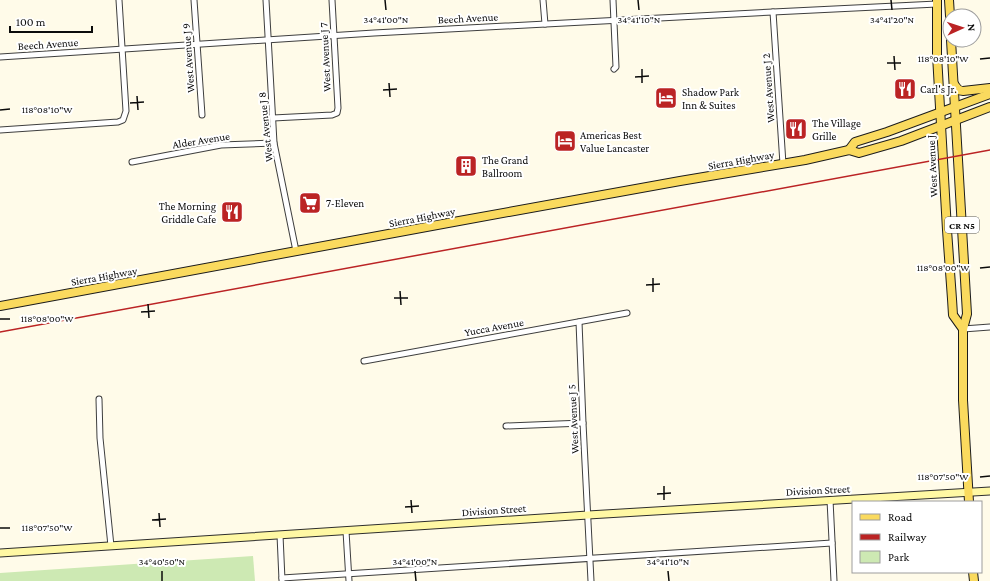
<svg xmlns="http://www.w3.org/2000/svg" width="990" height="581" viewBox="0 0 990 581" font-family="'Crimson Pro',serif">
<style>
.green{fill:#cde9b3}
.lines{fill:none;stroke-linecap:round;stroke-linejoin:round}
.minor-casing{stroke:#3e3e3e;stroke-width:7}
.secondary-casing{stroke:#2d2d2d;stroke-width:9}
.primary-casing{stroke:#1c1c1c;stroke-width:10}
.minor{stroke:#fff;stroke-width:5}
.secondary{stroke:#fff8a4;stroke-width:7}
.primary{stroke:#fada5e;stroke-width:8}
.rail{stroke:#bb2324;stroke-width:1.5}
.ticks{fill:none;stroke:#0b0b0b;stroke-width:1.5}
.labels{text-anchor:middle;stroke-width:4;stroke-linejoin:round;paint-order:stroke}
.shield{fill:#fff;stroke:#545454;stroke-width:1}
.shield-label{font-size:10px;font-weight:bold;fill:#0b0b0b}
.street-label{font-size:11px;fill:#0b0b0b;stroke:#fff}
.poi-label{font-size:11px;fill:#0b0b0b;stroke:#fff;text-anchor:start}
.ticks-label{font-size:10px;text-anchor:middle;fill:#0b0b0b;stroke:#fff;stroke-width:4;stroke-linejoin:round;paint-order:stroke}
</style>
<rect width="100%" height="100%" fill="#fffbe9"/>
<polygon class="green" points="253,556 255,581 0,581 0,573"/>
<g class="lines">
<g class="minor-casing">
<g id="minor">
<polyline points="194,0 202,115"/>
<polyline points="266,0 274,143 296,251"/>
<polyline points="543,0 545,24"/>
<polyline points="613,0 616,67 614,69"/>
<polyline points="773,12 783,164"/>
<polyline points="0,57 374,33 773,12 937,4"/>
<polyline points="273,118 332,115 337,113 338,108 332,0"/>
<polyline points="0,130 118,122 123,120 126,111 119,0"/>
<polyline points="132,162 221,145 274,143"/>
<polyline points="579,322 583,423 591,581"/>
<polyline points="963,329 990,327"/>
<polyline points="364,361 627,313"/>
<polyline points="99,399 100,438 111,546"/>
<polyline points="506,426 583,423"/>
<polyline points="830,500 834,581"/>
<polyline points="346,531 349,581"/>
<polyline points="280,535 282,580"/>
<polyline points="282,578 832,543"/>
</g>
</g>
<g class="secondary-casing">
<polyline id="secondary" points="0,553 588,515 990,491"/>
</g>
<g class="primary-casing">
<g id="primary">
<polyline points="937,0 937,55 947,230 952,299 953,315 963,329"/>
<polyline points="949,0 950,16"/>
<polyline points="951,40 967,314 963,329 963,400 969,502"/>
<path d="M954,84C957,88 958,91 963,91L990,88"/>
<polyline points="849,150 855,142 887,132 990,94"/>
<polyline points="0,306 448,223 680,181 805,160 849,150 859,153 901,141 990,107"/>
<polyline points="973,572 974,581"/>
</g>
</g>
<use href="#minor" class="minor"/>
<use href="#secondary" class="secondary"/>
<use href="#primary" class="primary"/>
<polyline class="rail" points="0,332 990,150"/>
</g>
<path class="ticks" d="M385,0L386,10M638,0L639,10M891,0L892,10M894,56L895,70M980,59L990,58M887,63H901M642,69V83M635,77L649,76M389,83L390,97M383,90L397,89M137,96L138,110M130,103L144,102M0,110L10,109M980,268L990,267M653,278V292M646,285L660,284M400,291L401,305M394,298H408M148,304L149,318M141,312L155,311M0,319H10M980,477L990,476M664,486V500M657,494L671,493M411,500L412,513M405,507L419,506M159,513L160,527M152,520L166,519M0,528H10M162,571V581M415,571L416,581M668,571L669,581"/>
<defs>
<g id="restaurant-square" transform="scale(1.15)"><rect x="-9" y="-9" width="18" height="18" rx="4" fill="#bb2324" stroke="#fff"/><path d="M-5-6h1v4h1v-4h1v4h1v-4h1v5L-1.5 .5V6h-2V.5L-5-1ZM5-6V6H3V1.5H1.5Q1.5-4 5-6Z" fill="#fff"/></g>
<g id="hotel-square" transform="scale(1.15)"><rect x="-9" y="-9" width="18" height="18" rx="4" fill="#bb2324" stroke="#fff"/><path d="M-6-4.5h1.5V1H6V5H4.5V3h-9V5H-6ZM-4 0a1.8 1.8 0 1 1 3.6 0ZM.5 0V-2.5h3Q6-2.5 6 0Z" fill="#fff"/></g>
<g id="building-square" transform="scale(1.15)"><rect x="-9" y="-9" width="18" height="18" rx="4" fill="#bb2324" stroke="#fff"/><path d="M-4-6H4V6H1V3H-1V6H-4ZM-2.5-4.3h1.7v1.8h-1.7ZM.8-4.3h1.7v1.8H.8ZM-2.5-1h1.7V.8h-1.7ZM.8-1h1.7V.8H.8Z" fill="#fff"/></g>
<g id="supermarket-square" transform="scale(1.15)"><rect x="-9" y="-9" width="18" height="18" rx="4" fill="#bb2324" stroke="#fff"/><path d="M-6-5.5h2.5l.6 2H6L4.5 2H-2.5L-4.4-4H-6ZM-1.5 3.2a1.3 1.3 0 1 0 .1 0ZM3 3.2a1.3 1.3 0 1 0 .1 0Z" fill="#fff"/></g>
</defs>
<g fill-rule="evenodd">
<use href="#restaurant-square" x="905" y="89"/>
<use href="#hotel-square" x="666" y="98"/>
<use href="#restaurant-square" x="796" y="129"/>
<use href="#hotel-square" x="565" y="141"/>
<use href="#building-square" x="466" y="166"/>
<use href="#supermarket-square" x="310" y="203"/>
<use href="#restaurant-square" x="232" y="212"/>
</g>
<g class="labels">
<rect class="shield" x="945" y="217" width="34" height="16" rx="3"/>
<g class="shield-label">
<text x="962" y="229">CR N5</text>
</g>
<g class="street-label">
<text transform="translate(468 18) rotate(-3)" y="4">Beech Avenue</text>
<text transform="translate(48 44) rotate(-4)" y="4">Beech Avenue</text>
<text transform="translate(325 57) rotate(-93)" y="4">West Avenue J 7</text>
<text transform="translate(188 58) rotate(-94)" y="4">West Avenue J 9</text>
<text transform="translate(768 88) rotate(-94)" y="4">West Avenue J 2</text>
<text transform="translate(265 127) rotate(-96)" y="4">West Avenue J 8</text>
<text transform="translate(201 140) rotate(-9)" y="4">Alder Avenue</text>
<text transform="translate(741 160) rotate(-10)" y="4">Sierra Highway</text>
<text transform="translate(932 166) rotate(-93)" y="4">West Avenue J</text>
<text transform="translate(422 217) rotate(-11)" y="4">Sierra Highway</text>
<text transform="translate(104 276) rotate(-10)" y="4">Sierra Highway</text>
<text transform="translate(494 327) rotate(-10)" y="4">Yucca Avenue</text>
<text transform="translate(573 419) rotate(-93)" y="4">West Avenue J 5</text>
<text transform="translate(818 490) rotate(-3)" y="4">Division Street</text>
<text transform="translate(494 510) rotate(-4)" y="4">Division Street</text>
</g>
<g class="poi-label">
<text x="920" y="93">Carl's Jr.</text>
<text x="682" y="96">Shadow Park<tspan x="682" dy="13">Inn &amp; Suites</tspan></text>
<text x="812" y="127">The Village<tspan x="812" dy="13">Grille</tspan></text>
<text x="580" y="139">Americas Best<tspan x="580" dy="13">Value Lancaster</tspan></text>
<text x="482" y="164">The Grand<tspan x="482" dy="13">Ballroom</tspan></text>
<text x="326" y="207">7-Eleven</text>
<text x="216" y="210" text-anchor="end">The Morning<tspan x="216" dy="13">Griddle Cafe</tspan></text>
</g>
</g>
<g class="ticks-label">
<text x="386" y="23">34°41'00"N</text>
<text x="639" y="23">34°41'10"N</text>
<text x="892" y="23">34°41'20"N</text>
<text x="943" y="62">118°08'10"W</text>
<text x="47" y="113">118°08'10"W</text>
<text x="943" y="271">118°08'00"W</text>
<text x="47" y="322">118°08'00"W</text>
<text x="943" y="480">118°07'50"W</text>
<text x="47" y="531">118°07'50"W</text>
<text x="162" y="565">34°40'50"N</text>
<text x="415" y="565">34°41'00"N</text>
<text x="668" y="565">34°41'10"N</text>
</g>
<rect x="852" y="501" width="130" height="72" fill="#ffffff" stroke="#9d9d9d"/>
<rect x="860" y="514" width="20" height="6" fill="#fada5e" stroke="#9d9d9d"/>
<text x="888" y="521" font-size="12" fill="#0b0b0b">Road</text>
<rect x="860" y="534" width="20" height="6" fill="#bb2324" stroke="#9d9d9d"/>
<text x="888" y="541" font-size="12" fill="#0b0b0b">Railway</text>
<rect x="860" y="551" width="20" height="12" fill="#cde9b3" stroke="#9d9d9d"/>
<text x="888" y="561" font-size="12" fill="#0b0b0b">Park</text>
<g transform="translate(962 28) rotate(87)"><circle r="19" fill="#ffffff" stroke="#9d9d9d"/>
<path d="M0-3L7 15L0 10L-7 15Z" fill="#bb2324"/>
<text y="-6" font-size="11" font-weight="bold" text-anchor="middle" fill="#0b0b0b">N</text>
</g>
<path d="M10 26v6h82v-6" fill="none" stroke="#0b0b0b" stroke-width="2"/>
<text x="16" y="26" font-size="12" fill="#0b0b0b" stroke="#ffffff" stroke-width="3" paint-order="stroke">100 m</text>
</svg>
